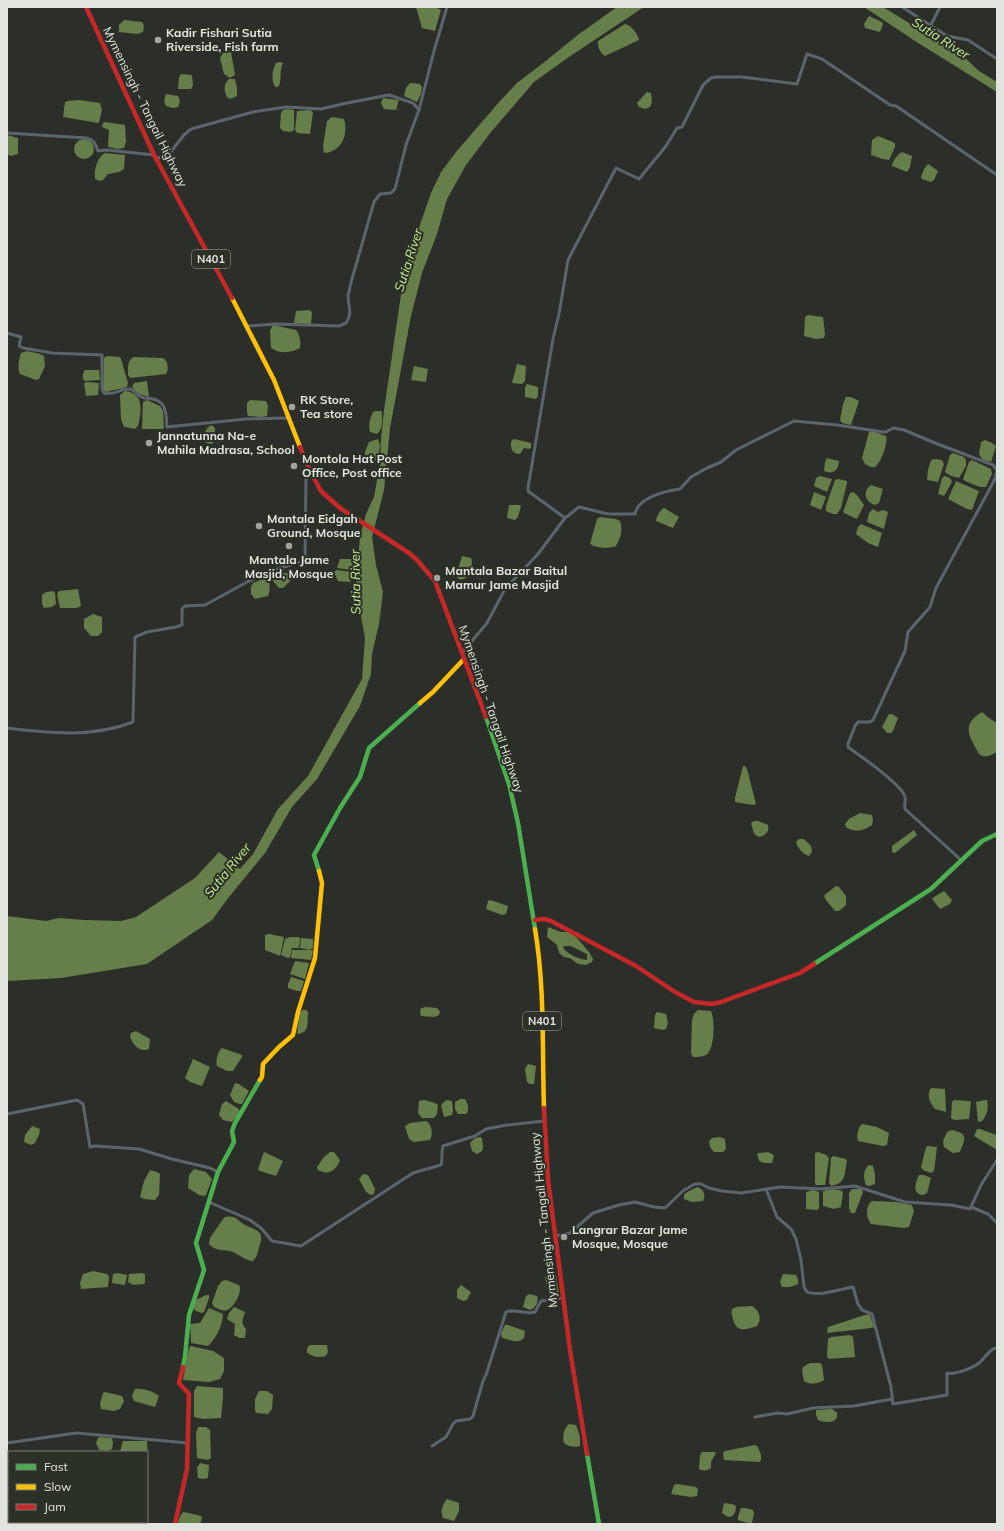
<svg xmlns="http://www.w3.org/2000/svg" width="1004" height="1531" viewBox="0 0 1004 1531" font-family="Mulish,sans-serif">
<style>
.water{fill:#667e49;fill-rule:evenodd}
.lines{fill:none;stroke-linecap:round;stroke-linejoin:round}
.street{stroke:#5c656d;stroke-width:3}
.fast{stroke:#4caf50;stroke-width:4.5}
.slow{stroke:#ffc107;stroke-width:4.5}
.jam{stroke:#c62828;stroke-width:4.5}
.poi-dot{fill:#a2a59f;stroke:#2c3127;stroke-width:1.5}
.labels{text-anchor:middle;stroke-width:4;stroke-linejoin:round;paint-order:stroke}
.shield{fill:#2c3127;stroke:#abafa8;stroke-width:1}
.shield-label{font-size:11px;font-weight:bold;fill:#e2e5df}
.poi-label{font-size:12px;font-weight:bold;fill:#e2e5df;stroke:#2c3127;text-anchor:start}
.street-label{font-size:12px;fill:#e2e5df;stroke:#2c3127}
.water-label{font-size:13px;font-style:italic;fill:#c5ec96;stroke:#2c3127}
</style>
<rect width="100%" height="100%" fill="#2c2f29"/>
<g class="water">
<polygon points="416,7 435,7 441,10 435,31 422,28"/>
<polygon points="617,7 644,7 566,59 534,82 491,132 466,165 447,199 437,234 422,273 411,316 390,428 384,490 372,537 376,565 383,592 379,624 372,654 371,674 360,706 317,779 292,807 265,853 229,897 212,920 147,964 61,978 7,981 7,916 46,921 59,918 84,920 121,921 136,917 195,878 219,852 240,869 253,854 278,809 308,776 362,679 365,638 356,588 360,537 366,514 374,497 380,463 381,439 384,410 402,288 408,259 431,193 441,172 456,152 500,101 517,83 547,60 579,34"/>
<polygon points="864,7 883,7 964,57 979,71 997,82 997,92 915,41"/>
<polygon points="869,16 882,22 883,24 880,32 865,28 864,24"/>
<polygon points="124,20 142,22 144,26 143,32 138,34 119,32 119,25"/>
<path d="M625,24C631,25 638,34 639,40L605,56C600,53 597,46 598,41Z"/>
<polygon points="231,52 235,75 230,78 224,74 220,58 223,53"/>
<path d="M280,62L283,63C279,70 282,78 279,86L277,87H275C271,79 272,71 276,63Z"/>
<polygon points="181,74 192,75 193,85 191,89 178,89 179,77"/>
<path d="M229,79H235L237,88V96L230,99L227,97C224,91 223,84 229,79Z"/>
<polygon points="410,83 420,84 422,87 421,94 417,102 404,96 406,88"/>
<polygon points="647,92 651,93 652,102 650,107 645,109 639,107 637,103"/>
<polygon points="166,94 178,96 180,101 178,107 173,108 166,106 164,101"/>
<polygon points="383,98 399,100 396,110 384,109 381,103"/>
<polygon points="79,100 100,103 102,110 99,122 98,123 63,117 65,102 68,101"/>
<polygon points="288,109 294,110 294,130 290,132 283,131 280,128 281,113 283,110"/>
<polygon points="310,110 313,112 310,134 297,133 295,130 297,111"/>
<path d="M332,117L344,119C349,135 341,152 324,153L323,146L327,121Z"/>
<polygon points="105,122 125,125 126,142 124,148 118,149 108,147 109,130 102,127 103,123"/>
<polygon points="7,135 18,138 18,154 11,156 7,154"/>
<polygon points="878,136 895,143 895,147 889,160 883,159 871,155 872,140"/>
<circle cx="84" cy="149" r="10"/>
<path d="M902,152L912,156L910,167L907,172L892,166C892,161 898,154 902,152Z"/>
<path d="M105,153L125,155L124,169L119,172L108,174L103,180L100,181L95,179C94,170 97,157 105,153Z"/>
<polygon points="928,164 938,171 934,180 931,182 922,179 921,177 924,169"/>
<polygon points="309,310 312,312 311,324 294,323 296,311"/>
<polygon points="808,315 823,317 825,334 824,338 816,339 804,336 805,317"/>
<path d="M273,325L296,330C300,335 301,342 300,348C291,353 280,354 271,348L270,331Z"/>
<path d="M27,351L40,354L44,356L45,366L39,379L36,380L20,374C17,367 19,360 21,353Z"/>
<polygon points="107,356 120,357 121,359 128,383 127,387 106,392 103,389 104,358"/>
<path d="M134,357L163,358C168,361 169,369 166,374L130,378L128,375C128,368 127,360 134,357Z"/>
<polygon points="517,364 526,366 525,381 522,384 512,383"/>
<polygon points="414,366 428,369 426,382 411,380"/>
<path d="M85,370H99L100,380L85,381C81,378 83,373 85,370Z"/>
<polygon points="147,381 149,397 139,394 132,387 134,383"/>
<polygon points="87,382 99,383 98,395 86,396 84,383"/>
<polygon points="527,384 538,387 538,396 536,399 525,397 525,387"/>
<path d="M125,391C145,393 141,412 138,426L135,429L124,427L121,419L120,395Z"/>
<polygon points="846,397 851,397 859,401 851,425 842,423 840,420 843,404"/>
<polygon points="147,400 160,406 163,411 164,428 162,429 142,429 143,402"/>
<polygon points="250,400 266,401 268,406 267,416 261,417 248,416 247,412 247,403"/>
<path d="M376,411H382C382,419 383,429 377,434L370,432C368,425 370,419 373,412Z"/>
<path d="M212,425L215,428V441L212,444L207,443L204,441C204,434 205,428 212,425Z"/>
<path d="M872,431L886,436C888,444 881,462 875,467H871L865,464L862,458L869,432Z"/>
<path d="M378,439L380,445L378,460C374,463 369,461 365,459V452L369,442Z"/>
<path d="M514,439L531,443V448L529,449L524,448L520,454C512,454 509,447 512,440Z"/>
<polygon points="985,440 992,443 996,446 991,462 982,459 979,454 981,442"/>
<polygon points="953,453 964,457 966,460 966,466 959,478 951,476 945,472 950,455"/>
<path d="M827,458L839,461C839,470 833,475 824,471L825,462Z"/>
<polygon points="936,459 942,460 944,464 938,482 927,480 928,470 931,460"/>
<polygon points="972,460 991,469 992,474 986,487 980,487 965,481 963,479 969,462"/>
<polygon points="820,476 832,479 827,492 814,486 816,478"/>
<polygon points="945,476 950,478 952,482 944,496 938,494 942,478"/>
<polygon points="838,479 847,481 847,483 841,508 837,514 833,514 826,511 826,506 835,480"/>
<polygon points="956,481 979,491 972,510 967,509 948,499"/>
<path d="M871,485L883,489L879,503L875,505C865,502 862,491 871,485Z"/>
<polygon points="814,492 826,497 821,510 810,505"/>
<polygon points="853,492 857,495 864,505 857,519 844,513 843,512 850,493"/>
<polygon points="509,505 520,505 521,506 518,517 515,520 507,518"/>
<path d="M664,508L679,517L673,528L656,521C656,517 660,510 664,508Z"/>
<polygon points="873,509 878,512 883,510 888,512 884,529 867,522 869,513"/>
<path d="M600,517L616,519L620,521C623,530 621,537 616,546C610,549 595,548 590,544L597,519Z"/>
<polygon points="861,524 882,533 878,547 868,543 856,534 858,527"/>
<path d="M462,556L471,558C474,567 470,581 459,579L456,576Z"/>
<polygon points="340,559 351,559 353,564 352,570 337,568"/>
<polygon points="337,570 351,572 352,574 350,582 338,581 334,572"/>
<path d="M288,573L291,576L290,581L283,588H279L273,581C276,574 281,573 288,573Z"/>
<path d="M266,578L269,581C270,586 270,591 268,596L255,599L251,594V587L253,583Z"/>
<polygon points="78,589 81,606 77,608 60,608 57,594 59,591"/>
<polygon points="53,591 55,593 56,604 52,607 44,608 42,604 42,595 46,592"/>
<polygon points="93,614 102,617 102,632 98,636 91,636 84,628 84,619"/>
<path d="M982,712L989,718L997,723V752C991,755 985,759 979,754C970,737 960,725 982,712Z"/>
<polygon points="889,714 892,714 898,718 893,731 891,733 887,733 882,727"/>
<polygon points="743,766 745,766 747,769 756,804 753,805 735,802 735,798"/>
<path d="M860,813L872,815L873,820L872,825C864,831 855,833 846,827L845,824L849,819Z"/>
<path d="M754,821H758L768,825C770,831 765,836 759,837L754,834L751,823Z"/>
<polygon points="914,830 917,835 895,853 892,852 892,846"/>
<path d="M799,839H804L811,846L812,852L809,856C802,854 798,848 796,842Z"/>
<polygon points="836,886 839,887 846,896 846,905 839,911 835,911 826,900 824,896 826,894"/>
<polygon points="944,891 952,900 950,904 940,909 932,899 934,897"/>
<polygon points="490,900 508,906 506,914 502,915 486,909 488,901"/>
<path d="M548,927L561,932H569L577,938L589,952L593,959L592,962L586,965L578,964L570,958L564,957L559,953L557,945L547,937ZM564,946H571L587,954V960C578,959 569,955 563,948Z"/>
<polygon points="269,934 284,937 280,956 265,950 265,935"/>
<polygon points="290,937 299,937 300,939 299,948 292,948 290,957 288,958 281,955 285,939"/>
<polygon points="301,938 313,939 313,948 310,949 313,951 311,960 291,958 292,950 310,950 300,948"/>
<polygon points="295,961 309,963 305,979 290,974"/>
<polygon points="291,977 304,981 301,991 297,991 288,988 288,984"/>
<polygon points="426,1007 437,1008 440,1012 439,1015 434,1017 421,1016 420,1012 421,1008"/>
<path d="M303,1010H306L308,1012C307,1023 310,1033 297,1034L300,1012Z"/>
<path d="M698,1010L711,1011C715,1020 715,1049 706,1055C702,1057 697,1057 693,1057L691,1053L692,1020L694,1014Z"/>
<polygon points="657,1012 666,1014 668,1023 666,1029 663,1030 654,1028 655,1015"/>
<path d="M136,1031L150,1039L149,1049C140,1053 133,1045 130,1037L131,1033Z"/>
<path d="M222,1048L242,1055V1057L233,1071H227L217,1066C215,1061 218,1051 222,1048Z"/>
<polygon points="193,1059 210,1067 202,1086 190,1082 185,1078"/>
<polygon points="528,1064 536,1066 534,1084 530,1084 527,1082 525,1069"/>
<polygon points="235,1083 239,1084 249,1091 242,1104 240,1104 234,1102 230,1095"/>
<path d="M931,1088L945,1089L946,1112L935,1109C930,1103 926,1095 931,1088Z"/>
<polygon points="460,1099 465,1099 468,1105 468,1111 466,1114 458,1114 455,1109 455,1102"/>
<polygon points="424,1100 435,1103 438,1105 437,1114 434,1118 422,1118 418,1113 419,1101"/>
<polygon points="446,1100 452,1101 453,1111 452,1115 444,1117 441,1105"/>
<polygon points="954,1100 969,1101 971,1102 969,1119 954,1120 951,1118 952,1102"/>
<path d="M985,1100H987C989,1107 987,1116 982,1121L978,1122L976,1102Z"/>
<polygon points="226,1101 239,1109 239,1113 232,1122 223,1120 219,1115 222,1104"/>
<path d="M425,1121L428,1122C432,1128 433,1134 430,1140L414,1142L409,1139L405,1126L410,1123Z"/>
<path d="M862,1124L877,1127L889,1133L887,1145L883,1146L858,1141C856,1136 858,1127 862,1124Z"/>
<polygon points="32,1126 40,1129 39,1135 35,1143 31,1145 24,1142 25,1135"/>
<polygon points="977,1129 980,1129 997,1135 997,1150 974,1136"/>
<path d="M952,1130C968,1134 966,1137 960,1152L953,1153L944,1147L943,1141L947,1132Z"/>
<polygon points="480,1137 482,1138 483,1147 482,1151 477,1154 472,1151 470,1143 475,1138"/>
<polygon points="720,1137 725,1139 726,1149 723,1152 714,1152 710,1147 709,1141 712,1138"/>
<polygon points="927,1146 937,1147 934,1171 931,1173 923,1170 921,1167 925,1151"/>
<polygon points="264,1152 283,1161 276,1176 260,1171 258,1169"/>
<path d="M330,1152H334L340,1160C337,1170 328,1176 318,1170L317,1167L324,1157Z"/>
<polygon points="768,1152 774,1155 772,1163 764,1163 759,1161 757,1154 759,1153"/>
<polygon points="818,1152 826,1155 829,1158 825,1185 816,1185 815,1183 815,1153"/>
<path d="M833,1156L846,1159L847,1161C844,1174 847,1183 831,1186L829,1183L831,1158Z"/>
<path d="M869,1165L873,1166L875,1174V1184L869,1186L866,1185C863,1178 863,1170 869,1165Z"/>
<polygon points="194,1169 206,1172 212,1179 206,1195 205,1196 199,1195 188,1188 189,1175"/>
<polygon points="150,1170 157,1172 160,1174 159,1195 155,1200 144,1199 140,1197 144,1181"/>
<polygon points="363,1174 368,1175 375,1189 374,1194 371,1195 366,1192 359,1179"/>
<path d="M919,1175H924L931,1178L927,1193L923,1195C912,1194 915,1183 919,1175Z"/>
<path d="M697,1187C704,1189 706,1195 703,1201L692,1202L684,1199V1195L687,1192Z"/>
<polygon points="832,1189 840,1190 843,1192 841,1207 834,1209 823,1206 823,1191"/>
<polygon points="852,1189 861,1189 863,1192 855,1213 851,1213 849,1208 849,1193"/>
<polygon points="813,1190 819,1192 819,1208 817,1210 806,1209 806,1192"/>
<path d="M872,1201L896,1202L912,1205L914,1211L909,1227L904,1228L871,1224C866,1218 865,1206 872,1201Z"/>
<path d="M225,1217C237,1215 237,1221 245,1225C258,1231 265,1231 259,1247C258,1252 257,1257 253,1261C246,1261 240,1255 233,1252C224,1249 216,1252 209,1244L210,1238L223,1219Z"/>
<polygon points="93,1271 107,1274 109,1277 108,1287 81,1289 80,1283 83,1274"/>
<polygon points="118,1273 127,1275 125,1285 112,1283 113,1274"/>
<polygon points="142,1273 145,1274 145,1282 144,1284 133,1285 128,1282 129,1274"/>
<polygon points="548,1273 556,1275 559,1294 558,1296 556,1298 550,1297 545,1277"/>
<polygon points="783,1274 796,1275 798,1279 798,1284 790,1287 782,1287 780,1282"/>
<path d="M226,1280L239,1285C243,1291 234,1308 227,1310C223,1312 217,1308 214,1307L212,1303L218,1286L222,1281Z"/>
<polygon points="461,1285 471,1292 467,1300 463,1301 457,1298 457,1290"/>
<path d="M529,1294L537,1296C539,1301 536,1308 530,1310L523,1307L526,1296Z"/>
<polygon points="206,1295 209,1295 209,1298 204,1312 202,1313 196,1311 193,1308 196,1300"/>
<path d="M752,1306C760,1311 762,1319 757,1326C746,1330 736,1333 733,1319C732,1315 731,1313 732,1309L736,1307Z"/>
<path d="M234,1307L245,1312C243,1319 240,1323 246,1329L245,1338H240L234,1335L235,1324L227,1319L229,1313Z"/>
<path d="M209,1308L223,1314C223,1324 216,1339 208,1346L191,1343L190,1324L200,1323Z"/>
<polygon points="868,1314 870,1315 874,1327 871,1328 827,1333 828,1327"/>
<path d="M505,1325H508L525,1331L524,1338C518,1344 510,1340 502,1338L501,1333Z"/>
<polygon points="850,1335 853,1337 855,1357 829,1359 827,1357 828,1339 831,1337"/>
<path d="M310,1345H327L328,1352L326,1356C320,1358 311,1357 307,1352V1348Z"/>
<polygon points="191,1346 213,1351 224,1358 224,1371 220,1379 209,1382 183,1380 189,1348"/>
<path d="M810,1363H820L822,1365L824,1380C819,1384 810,1385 804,1381L802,1371L803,1367Z"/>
<polygon points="197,1386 223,1388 223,1398 221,1418 203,1419 194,1417 194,1391"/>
<path d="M135,1389C142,1388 153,1391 159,1396L155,1407L134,1401L132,1396Z"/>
<polygon points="259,1391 267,1391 273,1395 272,1409 268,1414 257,1413 255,1411 255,1399"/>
<polygon points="105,1392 122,1396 124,1401 120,1409 114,1411 101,1409 100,1404 103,1393"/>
<path d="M832,1409L837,1413C839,1424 825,1423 818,1420L816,1415V1410Z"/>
<path d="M569,1424L576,1425L580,1437V1446C576,1448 567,1446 564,1443C562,1435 564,1429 569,1424Z"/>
<polygon points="198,1427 206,1427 210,1430 211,1458 208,1460 197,1458 196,1433"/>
<polygon points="100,1437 112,1438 113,1443 112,1449 107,1451 99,1450 96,1443 98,1438"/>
<polygon points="123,1441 147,1441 148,1461 147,1462 147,1452 120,1452"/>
<polygon points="755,1445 758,1447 761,1455 761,1460 759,1462 724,1460 723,1453 725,1451"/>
<path d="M702,1452H715L716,1453L711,1462V1468C708,1471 702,1471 699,1469L700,1455Z"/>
<polygon points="200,1463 209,1465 208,1478 203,1479 198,1478 197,1468"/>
<polygon points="677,1484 696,1487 698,1489 697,1496 691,1497 671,1494 674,1485"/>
<path d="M447,1499L459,1503V1511L454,1521L443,1518C440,1510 442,1506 447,1499Z"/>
<path d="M724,1503L732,1504L736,1506C736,1512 734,1517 728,1517L722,1513Z"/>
<polygon points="741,1508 745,1508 753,1510 754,1513 752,1523 748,1523 738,1520 738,1517"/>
<polygon points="184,1512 201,1516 202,1518 200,1524 179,1524 178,1521 182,1513"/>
</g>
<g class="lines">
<g class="street">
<polyline points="902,7 947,36 968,40 997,59"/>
<polyline points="931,25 940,7"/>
<path d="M7,133L87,138C94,140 96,145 98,151L107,150L154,155"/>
<polyline points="156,159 169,154 184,135 191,129 253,112 286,107 321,109 347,103 389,95 413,103 419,110 434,51 447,7"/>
<path d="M247,326L277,324L339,326L346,323C353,313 348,306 348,295C349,292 350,289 350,286L374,202L380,194L391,193L395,189L406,145L419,110"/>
<path d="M7,333L21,337L19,346L23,348L52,353L102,355V389L104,393C113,396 120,389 128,389C134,388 136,394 141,397C145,399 149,398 153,399C167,402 166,415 167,427L246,419L288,418"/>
<polyline points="565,518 528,491 528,488 553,339 559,314 568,260 616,168 639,179 666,146 677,128 682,127 703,85 711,78 717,77 742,77 797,84 807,54 822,59 890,105 896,106 997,175"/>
<path d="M462,653L487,623L505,589L538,554L565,518L579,507L608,514H635C638,497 666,491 680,489L691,477L707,468L721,462L736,450L794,421L837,425L883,432H886L893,428L904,430L935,443L993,465L997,470"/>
<path d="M7,728C49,733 93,738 133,722L135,637L147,632L176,627L182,625V609L185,606L205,605L249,581L277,569L304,561L305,558L306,479L310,471"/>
<path d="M961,860L905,809C904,806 906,800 905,797C903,785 859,755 848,747V744L855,726L858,722H870L873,720L905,651L908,632L930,607L936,588L994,481L997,471"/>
<polyline points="7,1114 77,1100 83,1104 90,1147 95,1146 139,1149 172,1159 210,1168 218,1172"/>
<path d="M766,1189L777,1217L791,1229L796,1239L801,1260L804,1287L807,1292C818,1297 841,1289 853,1287L858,1304L862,1310L872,1314L891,1387L893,1404L947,1395V1373C955,1375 973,1368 979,1363C985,1358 991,1347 997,1348"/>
<path d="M209,1202L250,1220L261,1228L272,1241L301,1246L413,1173L441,1165C443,1158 441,1152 443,1146L475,1136L486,1129L507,1125L544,1121"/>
<polyline points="971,1207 988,1214 997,1223"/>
<polyline points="555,1236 570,1233 593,1213 619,1205 635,1202 654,1207 665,1208 684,1190 695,1184 701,1184 709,1188 722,1191 741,1193 781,1187 820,1189 855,1186 905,1202 951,1205 970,1209 981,1185 997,1160"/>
<polyline points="755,1417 777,1413 787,1414 813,1408 854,1406 892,1399"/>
<polyline points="7,1443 76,1433 188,1443"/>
<path d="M432,1446L446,1437L453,1424L456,1421L470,1419L473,1416L483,1381L486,1375L506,1312C515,1308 526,1315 535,1312L541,1301L562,1298"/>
</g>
<g class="fast">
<polyline points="486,717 509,784 518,823 535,929"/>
<polyline points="319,871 314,855 340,808 360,777 369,748 420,703"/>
<polyline points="814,964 931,889 982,841 997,834"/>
<polyline points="183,1367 185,1357 189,1315 204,1270 196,1243 218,1172 234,1142 232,1131 235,1123 260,1080"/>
<polyline points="587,1454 599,1524"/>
</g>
<g class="slow">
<polyline points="232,298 274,380 300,447"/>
<polyline points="420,703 433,692 464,659"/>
<path d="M535,929C545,988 542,1048 544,1108"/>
<polyline points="260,1080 262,1077 263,1064 279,1047 293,1035 298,1012 315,958 322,883 319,871"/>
</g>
<g class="jam">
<polyline points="86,7 154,155 232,298"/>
<polyline points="300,447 310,471 321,491 340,508 409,553 417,560 435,581 486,717"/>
<polyline points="535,920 544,919 551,921 636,966 675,992 694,1002 712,1004 721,1002 800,973 814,964"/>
<polyline points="544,1108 548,1180 570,1350 587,1454"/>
<polyline points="175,1524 187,1469 189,1394 179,1383 183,1367"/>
</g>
</g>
<g class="poi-dot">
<circle cx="158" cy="40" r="4"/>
<circle cx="292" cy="407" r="4"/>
<circle cx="149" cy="443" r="4"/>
<circle cx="294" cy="466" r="4"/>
<circle cx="259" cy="526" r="4"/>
<circle cx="289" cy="546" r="4"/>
<circle cx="437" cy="578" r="4"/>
<circle cx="564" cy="1237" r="4"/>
</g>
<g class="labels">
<g class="shield">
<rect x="192" y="250" width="38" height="18" rx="3"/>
<rect x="523" y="1012" width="38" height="18" rx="3"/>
</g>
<g class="shield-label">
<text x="211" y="263">N401</text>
<text x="542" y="1025">N401</text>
</g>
<g class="poi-label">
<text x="166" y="37">Kadir Fishari Sutia<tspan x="166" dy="14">Riverside, Fish farm</tspan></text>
<text x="300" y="404">RK Store,<tspan x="300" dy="14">Tea store</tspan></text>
<text x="157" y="440">Jannatunna Na-e<tspan x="157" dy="14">Mahila Madrasa, School</tspan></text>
<text x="302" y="463">Montola Hat Post<tspan x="302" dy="14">Office, Post office</tspan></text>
<text x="267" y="523">Mantala Eidgah<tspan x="267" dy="14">Ground, Mosque</tspan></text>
<text x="289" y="564" text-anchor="middle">Mantala Jame<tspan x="289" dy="14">Masjid, Mosque</tspan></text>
<text x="445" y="575">Mantala Bazar Baitul<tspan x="445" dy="14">Mamur Jame Masjid</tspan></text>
<text x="572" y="1234">Langrar Bazar Jame<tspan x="572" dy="14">Mosque, Mosque</tspan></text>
</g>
<g class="street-label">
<text transform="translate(145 107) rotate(64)" y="4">Mymensingh - Tangail Highway</text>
<text transform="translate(491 709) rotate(71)" y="4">Mymensingh - Tangail Highway</text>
<text transform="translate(544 1220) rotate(-96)" y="4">Mymensingh - Tangail Highway</text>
</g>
<g class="water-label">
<text transform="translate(941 38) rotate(33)" y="5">Sutia River</text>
<text transform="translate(408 260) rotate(-72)" y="5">Sutia River</text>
<text transform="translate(355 582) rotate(-91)" y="5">Sutia River</text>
<text transform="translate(227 870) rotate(-51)" y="5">Sutia River</text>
</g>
</g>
<rect width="1004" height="1531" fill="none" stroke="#e2e5df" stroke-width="16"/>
<rect x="8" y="1451" width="140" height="72" fill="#2c3127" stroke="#757971"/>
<rect x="16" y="1464" width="20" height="6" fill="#4caf50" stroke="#757971"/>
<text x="44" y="1471" font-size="12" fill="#e2e5df">Fast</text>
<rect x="16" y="1484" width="20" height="6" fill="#ffc107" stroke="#757971"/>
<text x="44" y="1491" font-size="12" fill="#e2e5df">Slow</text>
<rect x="16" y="1504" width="20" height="6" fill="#c62828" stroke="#757971"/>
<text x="44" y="1511" font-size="12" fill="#e2e5df">Jam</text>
</svg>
